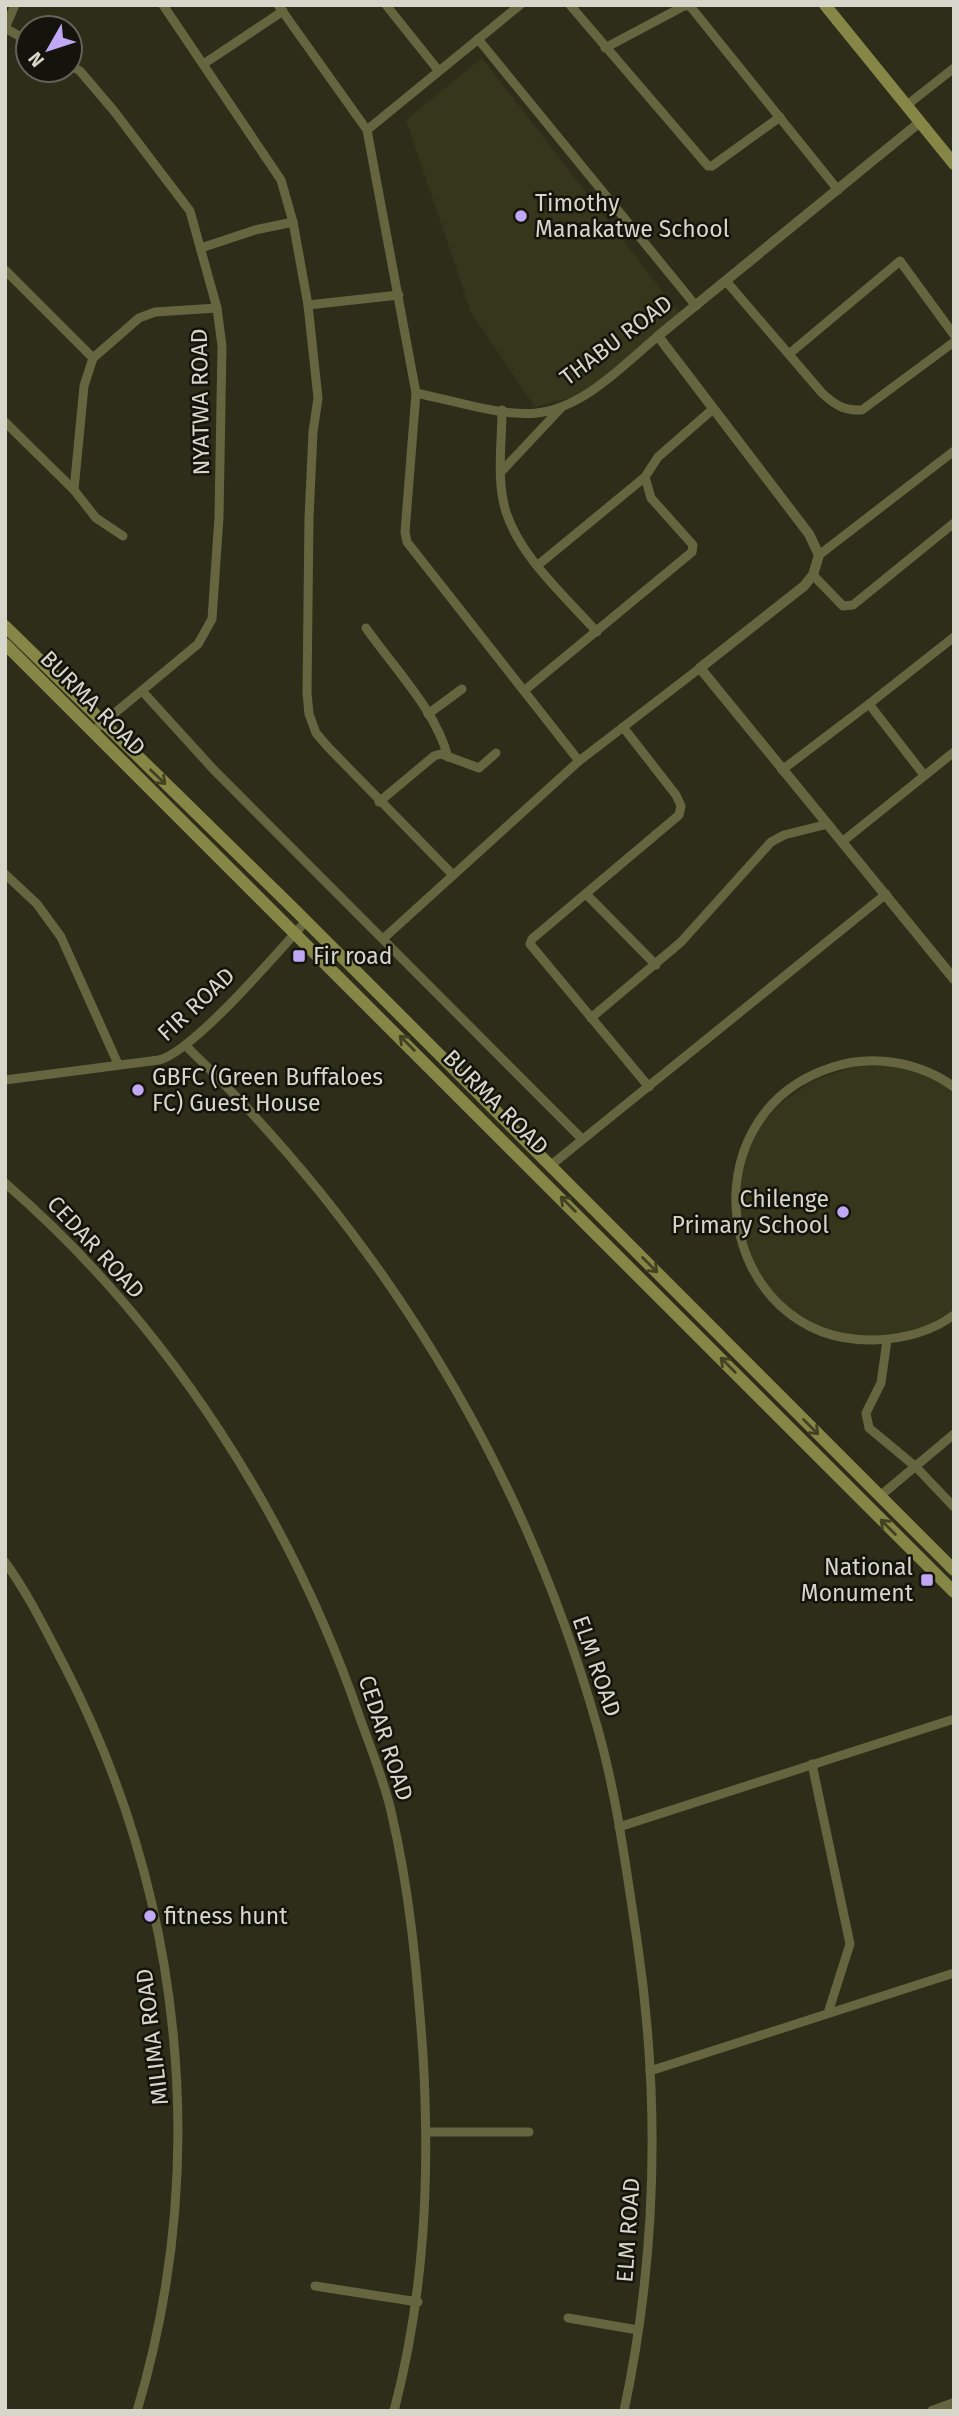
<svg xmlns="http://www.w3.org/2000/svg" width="959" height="2416" viewBox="0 0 959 2416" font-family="'Fira Sans',sans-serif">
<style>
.built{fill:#36361c}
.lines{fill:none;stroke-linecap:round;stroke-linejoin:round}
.minor{stroke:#65663f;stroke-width:9}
.tertiary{stroke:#65663f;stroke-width:10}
.secondary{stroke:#868746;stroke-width:12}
.oneway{stroke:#424223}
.poi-dot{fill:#c0a8f4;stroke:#14140c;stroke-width:2.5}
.labels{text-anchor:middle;stroke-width:5;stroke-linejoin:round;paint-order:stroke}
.poi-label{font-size:23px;fill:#d6d6ca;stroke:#14140c;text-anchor:start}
.street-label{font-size:23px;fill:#d6d6ca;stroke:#14140c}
</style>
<rect width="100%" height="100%" fill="#2d2d19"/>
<g class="built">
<polygon points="482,58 680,314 581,395 535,407 471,312 406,120"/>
<polygon points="859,1065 915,1066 954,1087 954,1316 887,1344 849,1341 820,1331 783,1310 753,1272 737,1229 730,1194 743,1147 778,1105 812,1081"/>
</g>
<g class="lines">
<g class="minor">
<polyline points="15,5 5,28 28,41"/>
<polyline points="163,5 281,180 293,222 308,305 318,398 313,432 309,518 307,693 309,714 316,733 328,747 452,874"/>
<path d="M278,5L367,130L416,393C451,400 503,417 537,413C585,407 623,365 658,336"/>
<polyline points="386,5 438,70"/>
<polyline points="570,5 708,166 712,166 780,117"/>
<polyline points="478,39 696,306"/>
<polyline points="605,48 684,6 690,6 838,190"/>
<polyline points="205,63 283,11"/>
<polyline points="70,65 80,71 114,111 190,211 217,308 222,346 219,517 212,619 198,644 92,732"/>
<polyline points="907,105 954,68"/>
<polyline points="367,130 520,5"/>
<polyline points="201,248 255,230 293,222"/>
<polyline points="5,270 93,358"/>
<path d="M726,281L822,393C835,405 844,411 862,410L954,342"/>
<polyline points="308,305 399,295"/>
<polyline points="789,354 900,261 954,335"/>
<polyline points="416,393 405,532 407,542 579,761"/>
<path d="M502,410C502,442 496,480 506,512C521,558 565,596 597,632"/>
<polyline points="5,422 74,490"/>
<polyline points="501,472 561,408"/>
<polyline points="123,536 96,518 74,490 84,386 93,358 139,318 155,312 217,308"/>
<polyline points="819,555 954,451"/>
<polyline points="538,565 645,477"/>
<polyline points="813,575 843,606 853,605 954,523"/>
<path d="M366,628C394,668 435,709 448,757"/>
<polyline points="525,690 692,552 693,545 651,498 645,477 658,457 713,409"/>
<polyline points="143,692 214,770 582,1139"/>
<polyline points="869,704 954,637"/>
<polyline points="428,714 462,689"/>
<polyline points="623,727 676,795 681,806 679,815 532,939 530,944 649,1087"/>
<polyline points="782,770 869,704 924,775"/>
<polyline points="379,802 434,756 441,754 479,768 496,753"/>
<polyline points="842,842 954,752"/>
<polyline points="5,874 37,904 61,937 118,1064"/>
<polyline points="586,894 656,965"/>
<polyline points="384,938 579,761 700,668"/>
<polyline points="591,1018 681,942 771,842 784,835 828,824"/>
<path d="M186,1046C381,1234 523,1464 597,1726C617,1796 626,1868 637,1940C660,2096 657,2256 624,2411"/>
<path d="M5,1080L159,1060C193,1052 278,952 306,921"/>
<path d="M954,1087C920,1062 873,1054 833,1067C681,1115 717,1343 874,1340C902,1339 931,1332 954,1315"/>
<polyline points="550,1166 886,894"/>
<path d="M5,1183C168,1324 292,1518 361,1721C372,1751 384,1781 391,1811C410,1891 417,1972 423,2054C430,2176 425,2292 394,2411"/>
<polyline points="887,1340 881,1383 866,1413 869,1428 916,1467 954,1507"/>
<polyline points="880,1496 954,1434"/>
<path d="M5,1562C29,1595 46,1631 65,1667C183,1897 211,2163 137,2411"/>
<polyline points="812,1764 850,1944 828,2013"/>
<polyline points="619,1827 954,1719"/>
<polyline points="650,2071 954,1973"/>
<polyline points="428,2132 529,2132"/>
<polyline points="315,2286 418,2302"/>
<polyline points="568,2318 638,2330"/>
</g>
<g class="tertiary">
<polyline points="920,122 658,336 809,534 819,555 813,575 804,586 700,668 954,979"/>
<polyline points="932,2411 954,2403"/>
</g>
<g class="secondary">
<polyline points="825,5 954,164"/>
<polyline points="5,626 295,910 954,1570"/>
<polyline points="5,644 954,1592"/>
</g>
</g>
<defs><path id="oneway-shaft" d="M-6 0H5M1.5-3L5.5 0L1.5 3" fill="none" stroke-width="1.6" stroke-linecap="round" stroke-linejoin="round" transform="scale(1.75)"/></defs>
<g class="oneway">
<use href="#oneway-shaft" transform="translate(158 777) rotate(44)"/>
<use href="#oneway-shaft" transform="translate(407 1043) rotate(-135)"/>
<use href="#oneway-shaft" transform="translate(568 1204) rotate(-135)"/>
<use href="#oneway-shaft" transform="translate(650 1265) rotate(45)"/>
<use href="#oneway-shaft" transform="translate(728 1365) rotate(-135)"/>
<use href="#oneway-shaft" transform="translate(811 1427) rotate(45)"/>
<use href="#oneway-shaft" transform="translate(888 1527) rotate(-135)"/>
</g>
<g class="poi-dot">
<circle cx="521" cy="216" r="7"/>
<rect x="292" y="949" width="14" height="14" rx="3.5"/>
<circle cx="138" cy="1090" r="7"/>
<circle cx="843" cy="1212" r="7"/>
<rect x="920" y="1573" width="14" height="14" rx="3.5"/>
<circle cx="150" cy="1916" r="7"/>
</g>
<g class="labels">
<g class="poi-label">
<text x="535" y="211">Timothy<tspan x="535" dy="26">Manakatwe School</tspan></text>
<text x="313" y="964">Fir road</text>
<text x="152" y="1085">GBFC (Green Buffaloes<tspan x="152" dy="26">FC) Guest House</tspan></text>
<text x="829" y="1207" text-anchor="end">Chilenge<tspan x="829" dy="26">Primary School</tspan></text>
<text x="913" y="1575" text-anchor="end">National<tspan x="913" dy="26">Monument</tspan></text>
<text x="164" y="1924">fitness hunt</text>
</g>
<g class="street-label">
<text transform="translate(616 340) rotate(-37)" y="8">THABU ROAD</text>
<text transform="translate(200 402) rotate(-91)" y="8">NYATWA ROAD</text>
<text transform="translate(93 703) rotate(45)" y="8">BURMA ROAD</text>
<text transform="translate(196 1004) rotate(-43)" y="8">FIR ROAD</text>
<text transform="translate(496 1102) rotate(45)" y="8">BURMA ROAD</text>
<text transform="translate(96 1247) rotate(47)" y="8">CEDAR ROAD</text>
<text transform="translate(597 1666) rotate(71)" y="8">ELM ROAD</text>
<text transform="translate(386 1738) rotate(72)" y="8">CEDAR ROAD</text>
<text transform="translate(152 2037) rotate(-97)" y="8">MILIMA ROAD</text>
<text transform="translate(628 2230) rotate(-86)" y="8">ELM ROAD</text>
</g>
</g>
<rect width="959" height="2416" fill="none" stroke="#d6d6ca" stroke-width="14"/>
<g transform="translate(49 49) rotate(231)"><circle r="33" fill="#14140c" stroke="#626258" stroke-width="2"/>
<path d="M0-5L12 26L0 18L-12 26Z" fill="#c0a8f4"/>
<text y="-10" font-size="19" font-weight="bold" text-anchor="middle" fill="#d6d6ca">N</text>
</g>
</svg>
